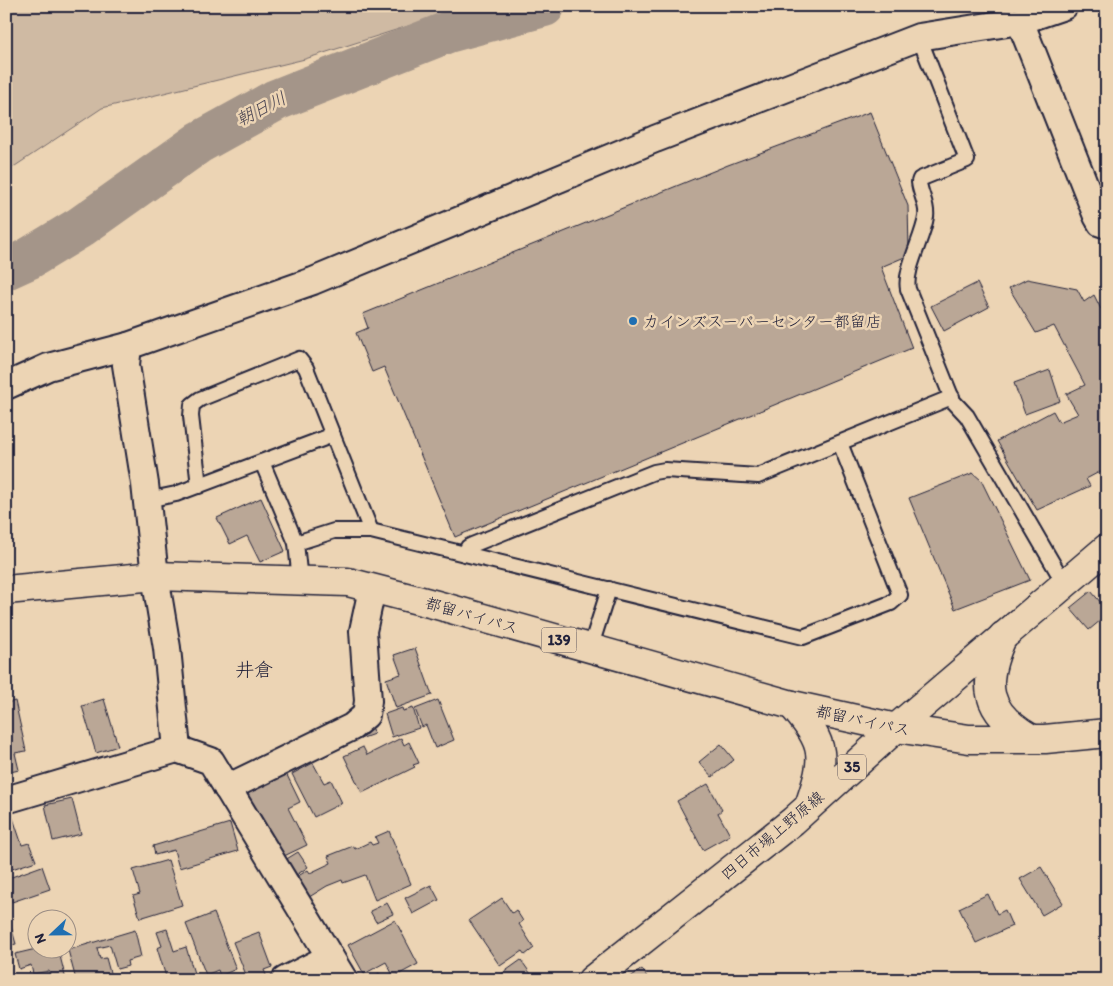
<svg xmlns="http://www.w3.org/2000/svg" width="1113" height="986" viewBox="0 0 1113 986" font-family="Itim,'Klee One',sans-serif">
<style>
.green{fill:#cfbaa3;stroke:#786e6f}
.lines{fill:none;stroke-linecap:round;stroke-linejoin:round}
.river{stroke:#a49589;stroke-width:42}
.building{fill:#baa796;stroke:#22223b}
.lane-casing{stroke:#22223b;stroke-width:18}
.street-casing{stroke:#22223b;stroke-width:30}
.primary-casing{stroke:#22223b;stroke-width:31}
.highway-casing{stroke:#22223b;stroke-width:31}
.lane{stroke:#ecd4b4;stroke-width:14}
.street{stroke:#ecd4b4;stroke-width:26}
.primary{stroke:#ecd4b4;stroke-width:28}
.highway{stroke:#ecd4b4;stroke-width:28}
.poi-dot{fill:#1f6fb2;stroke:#ecd4b4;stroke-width:2}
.labels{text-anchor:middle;stroke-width:5;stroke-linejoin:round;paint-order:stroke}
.shield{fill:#ecd4b4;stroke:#5f575f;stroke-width:1}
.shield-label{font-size:15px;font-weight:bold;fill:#22223b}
.poi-label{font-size:16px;fill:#22223b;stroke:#ecd4b4;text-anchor:start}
.street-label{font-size:16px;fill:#22223b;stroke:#ecd4b4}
.water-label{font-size:18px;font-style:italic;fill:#494452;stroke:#ecd4b4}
.quarter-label{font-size:19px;fill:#22223b;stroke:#ecd4b4}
</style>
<rect width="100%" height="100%" fill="#ecd4b4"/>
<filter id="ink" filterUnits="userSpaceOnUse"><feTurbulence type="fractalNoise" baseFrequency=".02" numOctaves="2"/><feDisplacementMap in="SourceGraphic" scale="10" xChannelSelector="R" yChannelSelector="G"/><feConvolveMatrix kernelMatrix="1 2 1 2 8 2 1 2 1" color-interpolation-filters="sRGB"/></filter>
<g filter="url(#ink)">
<polygon class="green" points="6,6 471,6 305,59 102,108 6,172"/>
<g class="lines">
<polyline class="river" points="6,269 28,259 79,228 200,142 276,100 448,32 544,6"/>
</g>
<g class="building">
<polygon points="870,112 908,206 909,250 907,256 881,267 912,348 455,537 384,367 372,372 356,333 368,328 363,314 728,165"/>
<polygon points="1027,279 1077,289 1084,302 1094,295 1101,309 1107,306 1107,477 1103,470 1086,479 1090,486 1037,510 997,441 1053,411 1059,422 1078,414 1066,394 1085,385 1054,326 1036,333 1009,288"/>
<polygon points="977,283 989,307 944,331 931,306"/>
<polygon points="1050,370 1060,401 1025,414 1014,383"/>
<polygon points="973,473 981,480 1030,580 955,609 909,498"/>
<polygon points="261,498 285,551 260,562 247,536 230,544 217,518"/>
<polygon points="1091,591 1107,610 1107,615 1089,630 1070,608"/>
<polygon points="415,648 432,695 396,708 386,679 401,674 394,655"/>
<polygon points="104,699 118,746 96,753 82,706"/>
<polygon points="438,700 454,740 435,748 426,725 422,727 415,709"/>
<polygon points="15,701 26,751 15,753 19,770 6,773 6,703"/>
<polygon points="402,708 403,711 413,708 419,728 392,737 385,714"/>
<polygon points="370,725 374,734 357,740 354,732"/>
<polygon points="401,738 404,745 409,742 419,763 413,765 415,767 362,793 344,756 363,747 367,755"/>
<polygon points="721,744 734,760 712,777 699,762"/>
<polygon points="313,763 324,783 331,780 342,803 314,817 292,774"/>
<polygon points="284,769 300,802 288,808 307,845 282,857 264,821 260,823 243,789"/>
<polygon points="708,784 722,810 718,813 730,835 703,850 677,801"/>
<polygon points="72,799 81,834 53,841 45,805"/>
<polygon points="13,818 22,845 29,843 36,861 6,871 6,820"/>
<polygon points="230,823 238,851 179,868 174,850 155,855 153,846"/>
<polygon points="389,831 411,884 375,900 365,875 343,883 342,880 327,886 306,899 295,878 308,870 310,873 331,863 328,856 353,846 355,849 370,842 372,845 378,843 375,837"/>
<polygon points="298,852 308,867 295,876 285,860"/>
<polygon points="168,860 182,905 140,918 133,896 140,894 133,870"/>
<polygon points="42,866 50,889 12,902 6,879"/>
<polygon points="1041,867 1063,903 1042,915 1020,879"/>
<polygon points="431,885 439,900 413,914 405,898"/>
<polygon points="988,894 997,914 1005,910 1012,926 976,943 959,908"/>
<polygon points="502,898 512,913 516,910 523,921 519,924 534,948 525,955 522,951 500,966 469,920"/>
<polygon points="387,903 393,914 376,922 370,911"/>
<polygon points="6,909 16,944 6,946"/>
<polygon points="214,913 236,969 220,976 218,970 206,975 186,924"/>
<polygon points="395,920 418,964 394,977 386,962 364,974 348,945"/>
<polygon points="167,929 174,951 186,947 196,980 167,980 157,948 162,946 157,932"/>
<polygon points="135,930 141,957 127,961 128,966 117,969 110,945 97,948 100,959 106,958 112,980 76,980 68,950"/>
<polygon points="259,932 272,967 264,970 268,980 248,980 233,942"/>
<polygon points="40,948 58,948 66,980 52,980 49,971 33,974 31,965 19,969 15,954"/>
<polygon points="521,960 535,980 503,980 500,975"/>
<polygon points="642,969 649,980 626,980"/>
<polygon points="379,973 382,980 368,980"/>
</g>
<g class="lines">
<g class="lane-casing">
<g id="lane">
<path d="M919,37L967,160L920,179L919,182C920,194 928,205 926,217C923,238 904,270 908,289L953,401L967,416L1064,583"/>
<polyline points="262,462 296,543 300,581"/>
<polyline points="199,486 191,416 192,405 200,399 299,359 306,368 371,531"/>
<polyline points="147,500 176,494 333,435"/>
<polyline points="296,543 334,531 371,531 803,637 891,603 900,595 840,443"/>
<polyline points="465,554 468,547 472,545 654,472 665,470 758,476 952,397"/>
<polyline points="590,649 609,589"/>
</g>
</g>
<g class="street-casing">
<g id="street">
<polyline points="1020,21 1097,216 1101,223 1107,225"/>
<polyline points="6,386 48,367 128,346"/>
<polyline points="177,749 167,648 155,576 145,484 126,365 128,346 313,281 655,139 919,37 1020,21 1064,6"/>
<polyline points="227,788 352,727 366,715 368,701 363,631 372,589"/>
<polyline points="6,800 177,749 211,761 344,980"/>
<polyline points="285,980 330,957"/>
</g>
</g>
<g class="primary-casing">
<polyline id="primary" points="592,980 793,821 896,728 1107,548"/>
</g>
<g class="highway-casing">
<g id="highway">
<polyline points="6,590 155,576 348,582 437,605 792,705 896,728 969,739 1045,739 1107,733"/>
<path d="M1003,636C981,684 984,712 1032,739"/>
<path d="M792,705C827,746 826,756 809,806"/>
</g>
</g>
<use href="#lane" class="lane"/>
<use href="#street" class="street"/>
<use href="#primary" class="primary"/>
<use href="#highway" class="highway"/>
</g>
</g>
<circle class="poi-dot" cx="633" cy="321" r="5"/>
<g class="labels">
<g class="shield">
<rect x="541.5" y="627.5" width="35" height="25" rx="4"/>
<rect x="838" y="754.5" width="28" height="25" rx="4"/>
</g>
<g class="shield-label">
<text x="559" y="645">139</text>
<text x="852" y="772">35</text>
</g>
<g class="poi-label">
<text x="643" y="327">カインズスーパーセンター都留店</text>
</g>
<g class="street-label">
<text transform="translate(472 615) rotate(16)" y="6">都留バイパス</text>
<text transform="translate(863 720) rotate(12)" y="6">都留バイパス</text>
<text transform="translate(772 835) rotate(-40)" y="6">四日市場上野原線</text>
</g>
<g class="water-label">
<text transform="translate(261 109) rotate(-27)" y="6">朝日川</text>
</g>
<g class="quarter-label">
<text x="254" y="676">井倉</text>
</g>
</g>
<rect width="1113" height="986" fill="none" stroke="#ecd4b4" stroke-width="25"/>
<rect x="12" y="12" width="1088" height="961" fill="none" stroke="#22223b" stroke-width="2" filter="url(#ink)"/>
<g transform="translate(52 934) rotate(248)"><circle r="24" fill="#ecd4b4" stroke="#9b8d84"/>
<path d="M0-4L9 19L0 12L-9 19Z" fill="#1f6fb2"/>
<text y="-8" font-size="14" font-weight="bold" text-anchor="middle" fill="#22223b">N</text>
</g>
</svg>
